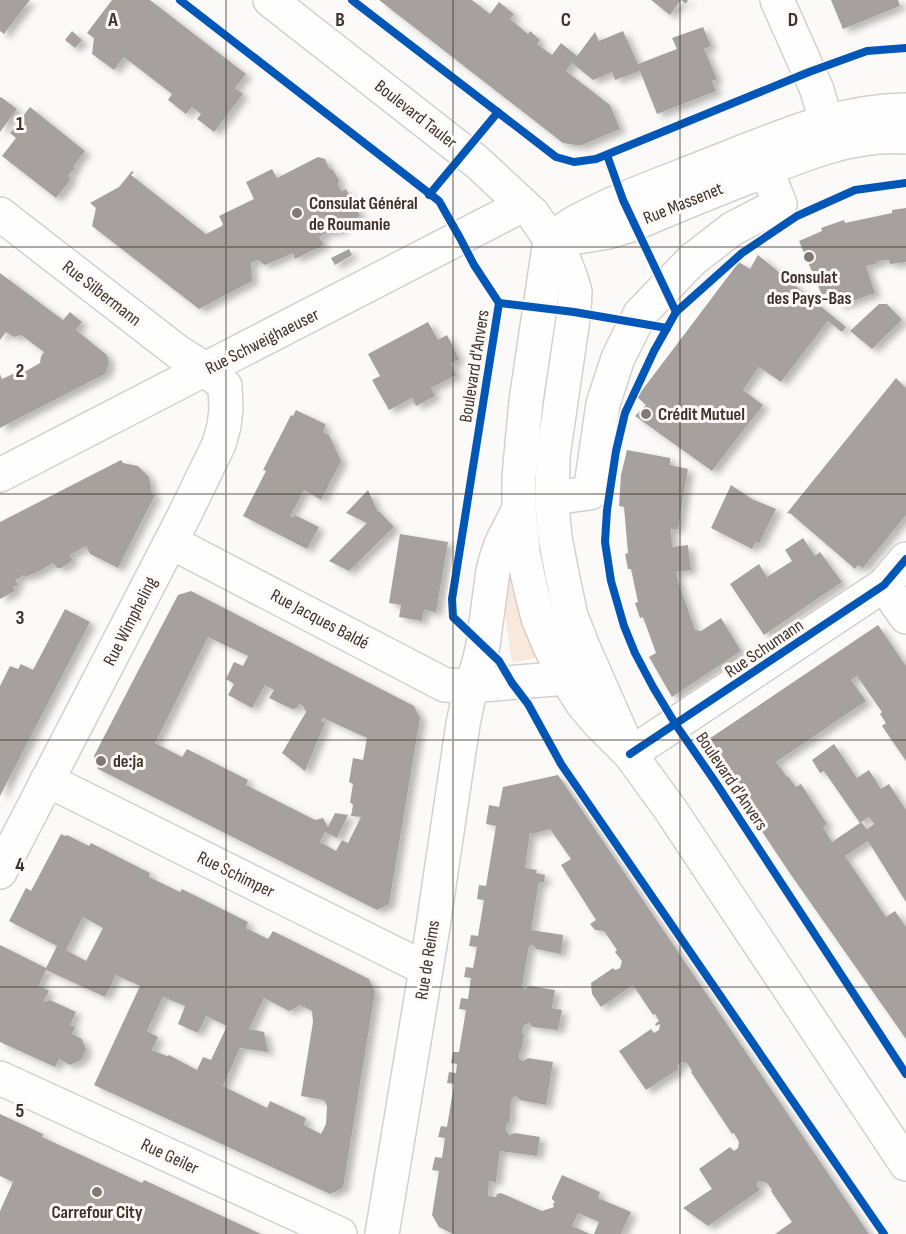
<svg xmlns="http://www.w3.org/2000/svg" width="906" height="1234" viewBox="0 0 906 1234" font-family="'Sofia Sans Condensed',sans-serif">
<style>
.green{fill:#f9e8dc}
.building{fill:#a6a19e;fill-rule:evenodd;filter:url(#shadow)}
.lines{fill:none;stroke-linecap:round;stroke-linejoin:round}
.minor-casing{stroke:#d5d0cb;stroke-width:36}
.secondary-casing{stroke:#d5d0cb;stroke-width:36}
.minor{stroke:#fffefe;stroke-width:33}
.secondary{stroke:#fffefe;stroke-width:33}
.cycleway-casing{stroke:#fef9f6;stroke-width:11}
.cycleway{stroke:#0057b8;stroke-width:8}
.grid{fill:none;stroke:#3d342d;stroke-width:1.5;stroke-opacity:0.55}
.poi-dot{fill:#807974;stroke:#fef9f6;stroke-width:2}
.labels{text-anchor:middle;stroke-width:6;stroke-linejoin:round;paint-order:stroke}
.street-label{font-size:18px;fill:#3d342d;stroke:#fef9f6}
.poi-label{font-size:18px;font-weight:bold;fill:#3d342d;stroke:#fef9f6;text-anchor:start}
.grid-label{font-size:20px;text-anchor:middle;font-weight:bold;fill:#3d342d;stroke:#fef9f6;stroke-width:6;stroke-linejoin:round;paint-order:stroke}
</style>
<defs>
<filter id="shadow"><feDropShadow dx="6" dy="4" stdDeviation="3" flood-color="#0004"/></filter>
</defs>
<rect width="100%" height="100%" fill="#fcfaf8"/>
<polygon class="green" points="509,548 539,657 512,663 499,572"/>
<g class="building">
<polygon points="0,0 30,0 4,34 0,31"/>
<polygon points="112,0 150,0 246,74 235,88 243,94 214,132 197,119 201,114 192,107 186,114 168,100 172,94 124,57 114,70 92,54 94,38 87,33"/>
<polygon points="379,0 472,0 490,14 499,2 514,14 510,19 528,34 530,31 540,40 537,44 552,55 561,43 577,56 595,32 599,41 623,31 638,64 677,49 672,38 703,27 711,46 704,49 717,79 712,81 716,91 657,114 640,71 615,80 612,72 593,80 572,63 566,71 610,105 620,129 582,145 576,145 563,143"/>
<polygon points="651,0 688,0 686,4 681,0 670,15"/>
<polygon points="831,0 898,0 900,6 843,29"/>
<polygon points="72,31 82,40 75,48 65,40"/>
<polygon points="1,97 17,109 0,132 0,98"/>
<polygon points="30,107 85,151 73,167 75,168 68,176 71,179 56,198 2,156 16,138 10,133"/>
<polygon points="318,157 325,159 329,168 333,170 339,180 338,185 342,191 346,189 360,216 346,223 345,227 335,232 330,231 319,237 324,245 295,259 293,253 265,265 258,260 251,263 252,281 199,309 92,226 96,208 90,203 119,187 132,171 134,172 131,175 206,234 222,226 223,224 219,216 254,199 246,182 272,169 277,178"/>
<polygon points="906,208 906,262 890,264 889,260 877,261 878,263 866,266 875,293 839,306 833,290 822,295 799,241 822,231 821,228 844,220 845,223 892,213 892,210"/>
<polygon points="349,249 352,255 335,265 331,258"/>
<polygon points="758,255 846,327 842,332 828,321 781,382 759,367 743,390 763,405 712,471 635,416 646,405 637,397 739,262 750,269"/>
<polygon points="0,273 63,320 70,312 82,322 76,330 107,355 109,363 105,374 0,428 0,374 2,379 17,372 24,372 40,363 41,356 44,352 21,335 14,337 6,332 0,340"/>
<polygon points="879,304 887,304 902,320 872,349 850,331"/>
<polygon points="428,322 438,340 447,335 459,359 451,364 456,375 431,388 435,396 416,406 412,398 389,410 372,380 380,376 368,354"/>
<polygon points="896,378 906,388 906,515 863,568 858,565 855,569 791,514 787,513"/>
<polygon points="296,410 325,424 325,427 323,432 329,435 341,461 321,500 304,490 290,516 293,517 295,515 319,527 307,549 243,516 266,471 263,470 291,415 293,416"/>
<polygon points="627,450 670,458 670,465 688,469 678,529 671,529 672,547 688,545 691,570 676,572 679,584 695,630 701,631 721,618 741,651 672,697 649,657 656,653 643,617 640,618 635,603 638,602 631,569 628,569 625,554 628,553 624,507 619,506 621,475"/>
<polygon points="121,460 123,463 138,466 149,477 152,493 155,495 118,568 90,554 86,546 70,555 72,559 71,562 61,568 57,568 53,563 38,572 25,577 24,575 15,580 19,585 13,587 15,591 0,599 0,522"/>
<polygon points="731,485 752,499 776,509 759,544 756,542 752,549 711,528"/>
<polygon points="368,490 378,512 379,511 394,527 349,571 329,561 367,523 346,513"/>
<polygon points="400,534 448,542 436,612 424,610 422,621 399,617 401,605 389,603"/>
<polygon points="803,538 815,556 820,552 842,582 764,635 730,584 759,564 767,577 792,561 785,550"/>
<path d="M191,591L414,706L420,718L389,904L377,910L98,769L94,756L137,673L178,595ZM208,637L248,656L243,666L234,662L226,679L234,684L228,695L252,708L265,685L274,690L269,698L292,709L297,708L299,704L303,706L306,712L282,753L305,771L325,723L321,721L323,718L367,738L363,760L353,758L349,782L353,784L350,802L353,805L351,816L361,817L348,843L342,840L336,851L320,842L325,832L337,838L348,815L335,813L328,827L323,818L315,820L246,785L248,780L187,749L182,757L155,743Z"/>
<polygon points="65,609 90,622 0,796 0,686 10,666 18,669 21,664 33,670"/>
<path d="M878,625L906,666V761L882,726L886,723L880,714L882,712L857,676L851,680L866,701L776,762L787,777L788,776L796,787L801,784L827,824L823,827L832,842L860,823L824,771L820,773L812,760L834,744L857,778L869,770L881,789L889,784L906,810V902L868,841L845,856L886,917L895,911L906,927V1039L789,872L703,743ZM869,817L874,824L867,829L861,822Z"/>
<polygon points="558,775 601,838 869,1234 775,1234 792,1222 771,1191 772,1190 767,1183 759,1181 756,1184 760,1190 708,1226 683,1208 712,1189 699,1169 730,1147 734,1151 738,1148 739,1142 734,1133 732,1134 691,1072 692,1071 687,1063 682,1062 677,1066 679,1069 646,1090 619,1051 651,1029 654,1033 659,1030 660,1024 656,1026 655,1024 659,1021 655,1014 653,1015 633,985 601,1007 592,994 591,983 613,968 615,970 620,968 622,961 615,952 617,950 604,931 595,930 590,924 596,920 561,865 571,859 550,829 533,834 530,833 525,868 537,870 536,873 545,875 544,882 539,882 531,930 563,935 561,954 536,949 533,945 529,946 522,987 525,989 530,986 555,990 552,1008 562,1010 558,1030 533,1027 529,1023 524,1025 522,1034 524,1034 522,1049 520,1049 519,1058 523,1061 528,1058 553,1062 546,1105 520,1100 516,1096 511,1099 510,1122 507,1122 506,1130 509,1135 515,1133 540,1137 537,1156 500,1151 496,1182 489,1181 488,1196 496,1197 497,1194 501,1193 542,1211 554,1207 553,1204 555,1202 552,1199 552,1197 562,1175 600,1192 598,1198 631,1212 621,1234 594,1234 599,1222 578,1213 572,1226 590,1234 453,1234 439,1227 432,1215 439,1171 432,1170 435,1157 442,1158 445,1138 438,1137 441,1126 447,1127 454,1084 447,1083 449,1072 456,1073 457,1064 451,1063 453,1052 459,1052 466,1010 459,1009 461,998 468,999 471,978 464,977 466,967 473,968 477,947 469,946 471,935 478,936 484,900 477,899 479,885 486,886 496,826 486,824 489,805 499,807 503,787"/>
<path d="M61,834L65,836L67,835L89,846L91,843L150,873L149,877L180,892L182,889L248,922L246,928L268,939L273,931L369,979L375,992L343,1188L330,1194L94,1085L140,986L116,975L105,997L46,970L39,985L49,991L43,1002L50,1000L76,1012L70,1025L75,1027L72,1034L82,1039L86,1050L81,1060L70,1065L59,1059L55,1067L0,1042V945L46,968L57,946L9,921L26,888L31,891ZM83,917L103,928L86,961L66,950ZM163,997L185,1006L178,1024L198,1033L206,1016L227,1026L211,1060L203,1057L197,1070L169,1055L167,1056L152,1050L158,1037L147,1031ZM264,998L289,1011L300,1005L312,1011L313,1022L301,1096L324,1100L327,1106L326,1124L321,1134L304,1125L306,1118L270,1101L267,1108L223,1086L240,1048L268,1052L264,1032L249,1029Z"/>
<polygon points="0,1114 43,1134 42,1137 142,1183 144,1180 261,1234 0,1234 0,1211 13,1182 0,1176"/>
</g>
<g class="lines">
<g class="minor-casing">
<g id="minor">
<polyline points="777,0 817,90 826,121 830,142"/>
<polyline points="0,214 178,352 205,369 225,386 226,409 224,426 219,444 184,516 0,872"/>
<path d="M566,239L608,232L634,224C671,208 708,193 746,178C796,157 850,133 906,137"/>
<path d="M550,240C558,234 567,227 576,222C620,198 667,182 714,163C779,138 835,111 906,110"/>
<polyline points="0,475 523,205"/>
<polyline points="552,498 590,493 603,404 618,358 640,314 692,260 732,229 780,204 766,169"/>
<polyline points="171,542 445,685 471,686 566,678"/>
<polyline points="884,585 906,617"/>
<polyline points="630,754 884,585 906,559"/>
<polyline points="47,780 426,969"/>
<polyline points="0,1078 340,1234"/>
<polyline points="382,1234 432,933 463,724 471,686 478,666 483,645 493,571 497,556 502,542 519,509"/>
</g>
</g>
<g class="secondary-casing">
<g id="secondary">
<polyline points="270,0 477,162 533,214 564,260 571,278 575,292 574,312 553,456 552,506 555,537 562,574 571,616 584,649 621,733"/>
<polyline points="550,240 526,401 519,477 519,509 523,553 530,586 538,618 550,647 566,678 582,703 598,722 630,754 670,809 906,1164"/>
</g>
</g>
<use href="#minor" class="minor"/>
<use href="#secondary" class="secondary"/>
<g class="cycleway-casing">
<g id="cycleway">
<polyline points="180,0 439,201 460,238 474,265 499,303 452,599 453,617 499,661 512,683 528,704 561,764 884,1234"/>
<polyline points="352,0 556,157 574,162 596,159 809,72 867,51 906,48"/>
<polyline points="607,155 623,200 676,312"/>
<polyline points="906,183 855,190 797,216 742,253 676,312 654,351 625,413 616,451 607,510 605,542 611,581 624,626 635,653 653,687 676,725 716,783 906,1074"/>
<polyline points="429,195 498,112"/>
<polyline points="499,303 574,312 667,328"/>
<polyline points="630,754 884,585 906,559"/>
</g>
</g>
<use href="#cycleway" class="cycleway"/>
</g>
<path class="grid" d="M226,0V1234M453,0V1234M680,0V1234M0,247H906M0,494H906M0,740H906M0,987H906"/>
<g class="poi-dot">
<circle cx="297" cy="213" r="6"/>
<circle cx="809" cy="257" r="6"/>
<circle cx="646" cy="414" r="6"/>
<circle cx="101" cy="761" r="6"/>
<circle cx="97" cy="1192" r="6"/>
</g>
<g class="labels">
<g class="street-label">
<text transform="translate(416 114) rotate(38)" y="6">Boulevard Tauler</text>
<text transform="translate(683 203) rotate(-22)" y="6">Rue Massenet</text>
<text transform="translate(102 293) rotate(38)" y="6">Rue Silbermann</text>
<text transform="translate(262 341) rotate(-27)" y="6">Rue Schweighaeuser</text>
<text transform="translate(474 366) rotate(-81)" y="6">Boulevard d'Anvers</text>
<text transform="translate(320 619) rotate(28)" y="6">Rue Jacques Baldé</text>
<text transform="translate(130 621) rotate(-63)" y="6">Rue Wimpheling</text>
<text transform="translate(764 648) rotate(-34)" y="6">Rue Schumann</text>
<text transform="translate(732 781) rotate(56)" y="6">Boulevard d'Anvers</text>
<text transform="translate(236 874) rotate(26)" y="6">Rue Schimper</text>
<text transform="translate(427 960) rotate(-81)" y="6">Rue de Reims</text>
<text transform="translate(170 1156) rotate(25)" y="6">Rue Geiler</text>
</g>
<g class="poi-label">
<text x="309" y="209">Consulat Général<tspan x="309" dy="21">de Roumanie</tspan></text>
<text x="809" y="283" text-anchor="middle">Consulat<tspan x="809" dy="21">des Pays-Bas</tspan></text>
<text x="658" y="420">Crédit Mutuel</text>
<text x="113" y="767">de:ja</text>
<text x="97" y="1218" text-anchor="middle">Carrefour City</text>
</g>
</g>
<g class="grid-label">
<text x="113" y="26">A</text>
<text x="340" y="26">B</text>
<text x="566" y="26">C</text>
<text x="793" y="26">D</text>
<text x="20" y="130">1</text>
<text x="20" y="377">2</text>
<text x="20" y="624">3</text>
<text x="20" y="871">4</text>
<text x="20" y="1117">5</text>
</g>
</svg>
